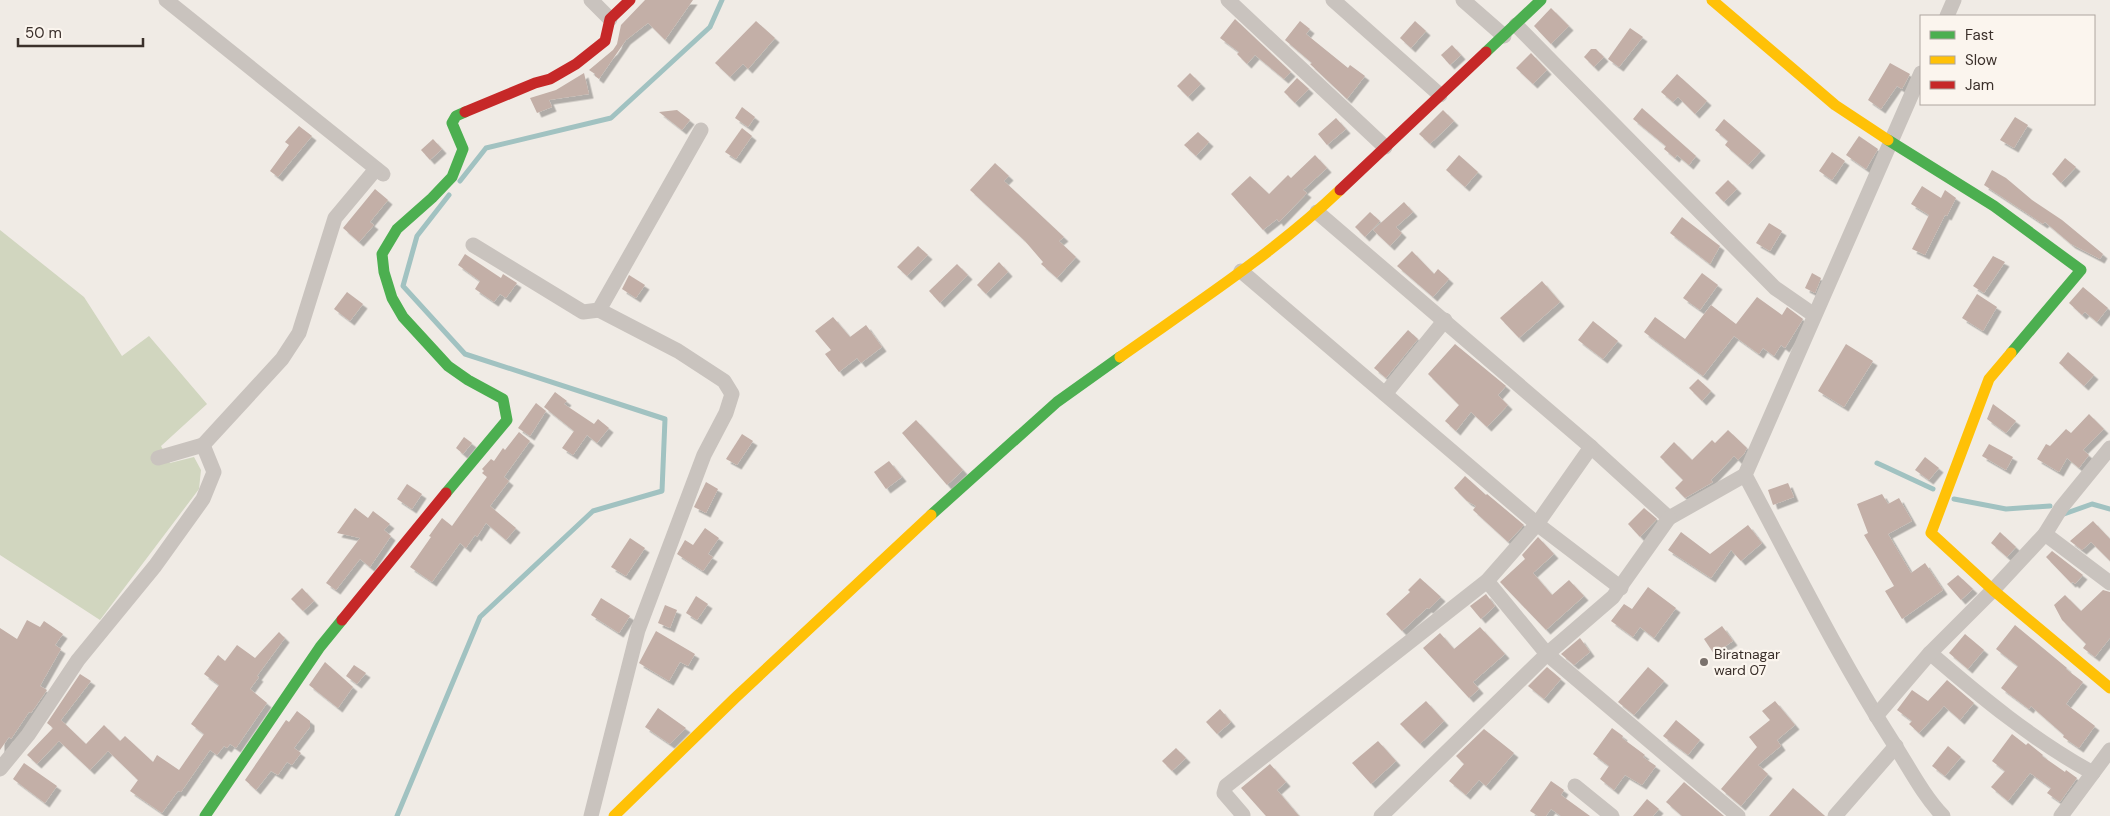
<svg xmlns="http://www.w3.org/2000/svg" width="2110" height="816" viewBox="0 0 2110 816" font-family="'DM Sans',sans-serif">
<style>
.green{fill:#d1d6bf}
.lines{fill:none;stroke-linecap:round;stroke-linejoin:round}
.stream{stroke:#a1c2c1;stroke-width:5}
.building{fill:#c3afa7;filter:url(#shadow)}
.street{stroke:#c9c3be;stroke-width:15}
.fast{stroke:#4caf50;stroke-width:11}
.slow{stroke:#ffc107;stroke-width:11}
.jam{stroke:#c62828;stroke-width:11}
.poi-dot{fill:#7a716c;stroke:#fbf5ee;stroke-width:2}
.labels{text-anchor:middle;stroke-width:4.5;stroke-linejoin:round;paint-order:stroke}
.poi-label{font-size:14px;fill:#3b302b;stroke:#fbf5ee;text-anchor:start}
</style>
<defs>
<filter id="shadow"><feDropShadow dx="4.5" dy="4.5" stdDeviation="0" flood-color="#0004"/></filter>
</defs>
<rect width="100%" height="100%" fill="#f0ebe5"/>
<polygon class="green" points="0,230 84,297 122,356 149,336 207,404 161,446 170,463 194,457 201,470 199,489 100,620 0,555"/>
<g class="lines">
<g class="stream">
<polyline points="460,181 486,148 611,118 710,27 722,0"/>
<polyline points="1877,463 1933,489"/>
<polyline points="1954,499 2006,509 2050,506"/>
<polyline points="2064,514 2092,504 2110,509"/>
<polyline points="397,816 480,617 593,511 662,491 665,419 465,354 403,286 417,236 449,195"/>
</g>
</g>
<g class="building">
<polygon points="645,0 693,0 665,40 648,23 626,40 599,79 595,76 595,74 589,70 613,50 617,44 621,25"/>
<polygon points="1551,8 1569,26 1551,44 1534,26"/>
<polygon points="1235,19 1291,72 1284,79 1255,55 1247,64 1237,54 1239,52 1220,38"/>
<polygon points="756,21 775,38 748,69 743,64 730,77 715,63"/>
<polygon points="1300,21 1310,29 1306,34 1348,68 1350,65 1365,76 1347,99 1310,64 1312,63 1285,40"/>
<polygon points="1415,21 1426,31 1411,48 1400,38"/>
<polygon points="1630,28 1643,37 1619,67 1608,59"/>
<polygon points="1452,45 1461,55 1450,65 1441,55"/>
<polygon points="1591,49 1596,49 1604,57 1594,67 1584,57"/>
<polygon points="1531,53 1547,70 1533,84 1516,68"/>
<polygon points="1890,63 1910,74 1902,89 1897,86 1881,109 1868,100"/>
<polygon points="584,73 589,94 549,100 552,107 537,113 530,98 556,90"/>
<polygon points="1190,73 1201,84 1188,97 1177,86"/>
<polygon points="1677,74 1707,101 1695,114 1678,97 1673,102 1661,92"/>
<polygon points="1297,78 1309,89 1295,103 1284,92"/>
<polygon points="742,107 755,117 748,127 735,118"/>
<polygon points="1642,108 1696,156 1689,165 1677,155 1675,158 1664,149 1666,146 1633,119"/>
<polygon points="677,110 690,120 682,130 659,112"/>
<polygon points="1443,110 1454,121 1430,144 1419,134"/>
<polygon points="2015,117 2028,125 2014,148 2000,140"/>
<polygon points="1336,118 1346,129 1327,145 1318,134"/>
<polygon points="1724,119 1761,151 1748,165 1725,145 1728,141 1715,130"/>
<polygon points="299,126 312,136 278,177 270,171 289,145 285,142"/>
<polygon points="742,128 752,136 736,159 725,152"/>
<polygon points="1198,132 1209,142 1196,156 1184,145"/>
<polygon points="1859,136 1878,149 1866,169 1846,155"/>
<polygon points="433,139 442,149 430,160 421,150"/>
<polygon points="1832,152 1845,161 1832,180 1819,171"/>
<polygon points="1315,155 1327,168 1303,190 1307,193 1279,222 1277,219 1263,230 1231,194 1250,176 1269,194 1288,175 1291,178"/>
<polygon points="1459,155 1478,172 1465,187 1446,170"/>
<polygon points="2065,158 2076,167 2061,183 2052,174"/>
<polygon points="995,163 1009,176 1004,181 1064,237 1059,241 1076,257 1057,278 1041,264 1043,262 1025,241 970,190"/>
<polygon points="1992,170 2006,178 2032,200 2062,220 2103,254 2100,259 2071,244 2045,222 2043,224 1984,185"/>
<polygon points="1728,180 1737,189 1724,202 1715,193"/>
<polygon points="1922,186 1941,198 1945,190 1956,198 1947,216 1945,215 1925,255 1912,249 1929,215 1911,204"/>
<polygon points="375,189 388,200 370,222 374,225 359,242 343,228"/>
<polygon points="1404,202 1413,212 1396,227 1402,233 1390,246 1373,230"/>
<polygon points="1370,212 1380,221 1365,237 1355,227"/>
<polygon points="1682,217 1720,246 1710,264 1670,233"/>
<polygon points="1769,223 1782,231 1770,251 1756,243"/>
<polygon points="918,246 928,255 907,276 897,267"/>
<polygon points="1412,251 1434,274 1438,269 1449,279 1433,297 1397,266"/>
<polygon points="465,254 501,278 503,274 517,283 506,298 500,294 494,302 475,289 480,281 458,265"/>
<polygon points="1993,256 2005,262 1984,293 1973,286"/>
<polygon points="999,262 1008,272 986,294 977,285"/>
<polygon points="957,264 968,275 940,303 929,291"/>
<polygon points="1702,273 1718,285 1700,310 1683,298"/>
<polygon points="1812,273 1821,278 1815,293 1805,288"/>
<polygon points="629,275 645,285 636,298 622,289"/>
<polygon points="1542,281 1560,302 1519,338 1500,318"/>
<polygon points="2083,287 2108,308 2097,322 2085,312 2082,315 2069,303"/>
<polygon points="347,292 363,304 350,321 334,309"/>
<polygon points="1977,294 1997,307 1983,331 1962,318"/>
<polygon points="1757,297 1782,315 1787,307 1803,319 1785,348 1781,345 1774,356 1763,348 1759,354 1734,336 1703,376 1644,332 1655,317 1685,339 1711,305 1736,324"/>
<polygon points="833,317 850,337 866,325 882,347 861,363 857,358 839,372 825,354 831,350 815,331"/>
<polygon points="1593,321 1618,341 1603,359 1578,340"/>
<polygon points="1408,330 1418,339 1386,378 1374,368"/>
<polygon points="1455,344 1506,386 1498,395 1508,405 1487,427 1471,412 1456,431 1445,421 1459,405 1428,374"/>
<polygon points="1846,344 1873,361 1844,407 1818,391"/>
<polygon points="2068,352 2094,375 2084,386 2059,363"/>
<polygon points="1698,379 1711,391 1702,401 1689,388"/>
<polygon points="555,392 567,401 564,404 594,424 598,419 609,428 597,443 587,435 573,455 562,448 574,431 544,407"/>
<polygon points="536,403 546,411 530,436 518,428"/>
<polygon points="1993,404 2016,421 2006,433 1987,419"/>
<polygon points="2089,414 2104,429 2083,450 2089,455 2079,468 2067,458 2059,472 2037,459 2046,444 2050,446 2066,429 2071,433"/>
<polygon points="916,420 963,470 947,485 902,433"/>
<polygon points="1728,430 1747,448 1744,454 1738,460 1734,456 1711,480 1713,482 1685,498 1675,488 1683,480 1660,457 1674,442 1692,460 1712,440 1715,443"/>
<polygon points="519,432 530,441 504,477 509,481 490,506 516,528 506,540 486,523 477,537 475,535 466,548 460,543 432,582 410,567 431,537 429,536 442,518 452,526 487,477 482,473 484,471 482,469 491,459 494,461 503,448 505,450"/>
<polygon points="742,434 753,441 737,465 726,459"/>
<polygon points="464,437 472,443 463,454 456,448"/>
<polygon points="1989,444 2013,457 2006,470 1982,456"/>
<polygon points="1925,457 1939,468 1929,480 1915,470"/>
<polygon points="889,461 902,477 886,489 874,472"/>
<polygon points="1465,476 1486,495 1487,494 1524,525 1508,542 1473,510 1476,506 1467,501 1454,488"/>
<polygon points="706,482 718,489 706,513 694,507"/>
<polygon points="1788,483 1794,497 1773,505 1768,490"/>
<polygon points="407,484 422,494 412,509 397,499"/>
<polygon points="1882,494 1888,504 1899,498 1912,521 1888,534 1911,573 1925,563 1943,590 1902,619 1885,591 1894,586 1864,535 1868,533 1857,504"/>
<polygon points="355,508 368,518 373,511 390,524 384,530 391,536 370,567 360,559 336,590 326,583 360,538 337,533"/>
<polygon points="1644,508 1657,519 1640,537 1628,524"/>
<polygon points="2093,521 2110,539 2110,561 2091,542 2082,550 2070,541"/>
<polygon points="1748,525 1762,543 1741,561 1731,550 1711,578 1668,550 1681,532 1710,554"/>
<polygon points="705,528 719,538 708,554 713,557 703,571 677,554 685,540 693,545"/>
<polygon points="2000,532 2016,547 2007,557 1991,543"/>
<polygon points="1538,537 1554,554 1533,573 1552,595 1569,580 1584,596 1546,630 1500,582 1525,559 1522,555"/>
<polygon points="630,538 645,548 626,576 611,567"/>
<polygon points="2052,551 2083,575 2075,584 2073,582 2071,583 2046,557"/>
<polygon points="1958,575 1973,589 1961,600 1947,584"/>
<polygon points="1420,578 1441,597 1429,609 1427,608 1402,631 1386,614 1410,592 1408,590"/>
<polygon points="1648,587 1676,608 1654,638 1640,627 1633,637 1611,621 1624,604 1632,609"/>
<polygon points="302,588 314,601 303,611 291,599"/>
<polygon points="2103,590 2110,592 2110,638 2095,657 2083,648 2086,644 2062,620 2054,605 2065,595 2081,611"/>
<polygon points="1486,594 1495,606 1481,619 1470,606"/>
<polygon points="696,596 708,604 697,620 686,613"/>
<polygon points="601,598 630,616 619,633 591,615"/>
<polygon points="665,605 677,610 670,628 658,623"/>
<polygon points="27,620 40,627 44,621 63,634 55,645 61,649 40,686 47,690 31,713 29,712 11,739 9,737 0,750 0,628 17,639"/>
<polygon points="2015,625 2067,668 2066,669 2083,682 2066,704 2095,726 2079,748 2063,737 2064,735 2031,706 2029,709 2001,688 2018,666 1996,649"/>
<polygon points="1722,626 1733,641 1714,654 1704,639"/>
<polygon points="1480,627 1505,654 1473,682 1479,689 1469,698 1423,648 1440,633 1454,649"/>
<polygon points="656,631 695,654 688,666 680,662 669,681 639,663"/>
<polygon points="279,632 285,638 257,676 259,677 250,689 267,703 236,748 230,744 227,748 224,746 217,755 210,750 181,792 178,791 162,813 130,791 138,780 108,751 90,770 59,741 37,764 27,755 53,728 47,723 80,674 91,681 61,720 86,744 104,725 120,741 125,736 153,762 157,755 179,770 204,734 191,724 219,685 204,674 218,655 225,661 237,645 255,658"/>
<polygon points="1965,634 1984,650 1968,669 1949,653"/>
<polygon points="1580,638 1590,652 1574,665 1561,654"/>
<polygon points="325,662 353,687 338,708 309,685"/>
<polygon points="354,665 366,673 357,684 346,676"/>
<polygon points="1547,667 1561,679 1544,699 1528,686"/>
<polygon points="1648,667 1664,681 1634,715 1618,702"/>
<polygon points="1947,680 1974,703 1960,720 1944,706 1919,733 1909,724 1912,721 1897,710 1912,690 1928,701"/>
<polygon points="1426,701 1444,721 1420,744 1400,724"/>
<polygon points="1775,701 1795,725 1777,740 1781,746 1758,765 1768,774 1741,806 1721,789 1757,747 1749,737 1770,720 1762,711"/>
<polygon points="658,708 686,728 670,744 645,727"/>
<polygon points="1220,709 1231,722 1217,734 1206,722"/>
<polygon points="297,711 310,721 310,727 294,748 301,753 292,765 287,762 278,775 271,771 256,790 245,780 286,720 289,722"/>
<polygon points="1676,720 1700,740 1688,755 1663,736"/>
<polygon points="1612,728 1623,736 1622,738 1645,755 1643,757 1656,766 1642,785 1625,775 1614,790 1600,779 1609,766 1593,754"/>
<polygon points="1484,729 1514,753 1486,786 1479,780 1466,795 1449,781 1464,764 1456,756"/>
<polygon points="2012,734 2026,745 2028,743 2043,755 2042,756 2065,772 2066,770 2077,778 2060,802 2047,793 2051,788 2030,773 2008,801 1991,787 2005,771 1992,761"/>
<polygon points="1378,741 1396,761 1371,784 1352,763"/>
<polygon points="1948,746 1961,757 1945,776 1932,766"/>
<polygon points="1176,748 1186,758 1172,771 1162,761"/>
<polygon points="24,763 57,786 45,803 13,779"/>
<polygon points="1270,764 1286,782 1277,790 1299,816 1266,816 1241,788"/>
<polygon points="1551,781 1564,790 1561,795 1590,816 1561,816 1551,809 1546,816 1538,816 1530,811"/>
<polygon points="1684,782 1724,816 1682,816 1666,802"/>
<polygon points="1793,788 1825,816 1769,816"/>
<polygon points="1647,799 1659,809 1653,816 1633,816"/>
</g>
<g class="lines">
<g class="street">
<polyline points="166,0 383,174"/>
<polyline points="591,0 610,19"/>
<polyline points="1228,0 1385,147"/>
<polyline points="1333,0 1440,95"/>
<polyline points="1463,0 1504,36"/>
<polyline points="1947,16 1954,0"/>
<polyline points="1516,25 1775,288 1814,315"/>
<path d="M1921,73L1745,475C1793,565 1839,658 1894,744C1910,769 1923,795 1943,816"/>
<polyline points="1317,212 1591,447 1669,518 1745,475"/>
<polyline points="473,245 583,312 599,310"/>
<polyline points="1241,271 1537,524 1621,588"/>
<polyline points="1385,394 1445,320"/>
<polyline points="203,445 282,359 299,333 335,218 376,169"/>
<polyline points="2045,534 2110,583"/>
<polyline points="1487,581 1547,654 1738,816"/>
<path d="M1930,653C1981,697 2033,740 2093,773"/>
<polyline points="1876,716 1930,653 1993,590 2045,534 2061,508 2110,448"/>
<polyline points="0,769 28,735 78,660 155,566 203,499 214,472 203,445 158,458"/>
<polyline points="1575,786 1612,816"/>
<polyline points="591,816 638,630 704,455 726,413 732,394 724,381 678,351 599,310 701,130"/>
<polyline points="1241,816 1243,815 1224,793 1226,786 1487,581 1537,524 1591,447"/>
<polyline points="1381,816 1547,654 1613,597 1669,518"/>
<polyline points="1835,816 1896,746"/>
<polyline points="2061,816 2110,750"/>
</g>
<g class="fast">
<polyline points="1486,52 1541,0"/>
<polyline points="1888,140 1994,206 2081,270 2011,353"/>
<polyline points="446,493 507,420 503,399 468,380 448,366 403,317 392,298 384,272 382,254 397,229 432,198 452,177 463,149 452,123 456,116 465,112"/>
<polyline points="931,515 1057,402 1120,357"/>
<polyline points="205,816 320,647 342,620"/>
</g>
<g class="slow">
<polyline points="1712,0 1835,105 1888,140"/>
<polyline points="2011,353 1989,379 1931,533 1993,590 2110,688"/>
<path d="M1120,357C1195,304 1274,253 1340,190"/>
<polyline points="614,816 735,698 931,515"/>
</g>
<g class="jam">
<polyline points="465,112 535,83 550,79 576,64 605,41 610,19 630,0"/>
<polyline points="1340,190 1486,52"/>
<polyline points="342,620 446,493"/>
</g>
</g>
<circle class="poi-dot" cx="1704" cy="662" r="5"/>
<g class="labels">
<g class="poi-label">
<text x="1714" y="659">Biratnagar<tspan x="1714" dy="16">ward 07</tspan></text>
</g>
</g>
<rect x="1920" y="15" width="175" height="90" fill="#fbf5ee" stroke="#aea6a0"/>
<rect x="1930" y="31" width="25" height="8" fill="#4caf50" stroke="#aea6a0"/>
<text x="1965" y="40" font-size="15" fill="#3b302b">Fast</text>
<rect x="1930" y="56" width="25" height="8" fill="#ffc107" stroke="#aea6a0"/>
<text x="1965" y="65" font-size="15" fill="#3b302b">Slow</text>
<rect x="1930" y="81" width="25" height="8" fill="#c62828" stroke="#aea6a0"/>
<text x="1965" y="90" font-size="15" fill="#3b302b">Jam</text>
<path d="M18 38v8h125v-8" fill="none" stroke="#3b302b" stroke-width="2.5"/>
<text x="25" y="38" font-size="15" fill="#3b302b" stroke="#fbf5ee" stroke-width="4" paint-order="stroke">50 m</text>
</svg>
